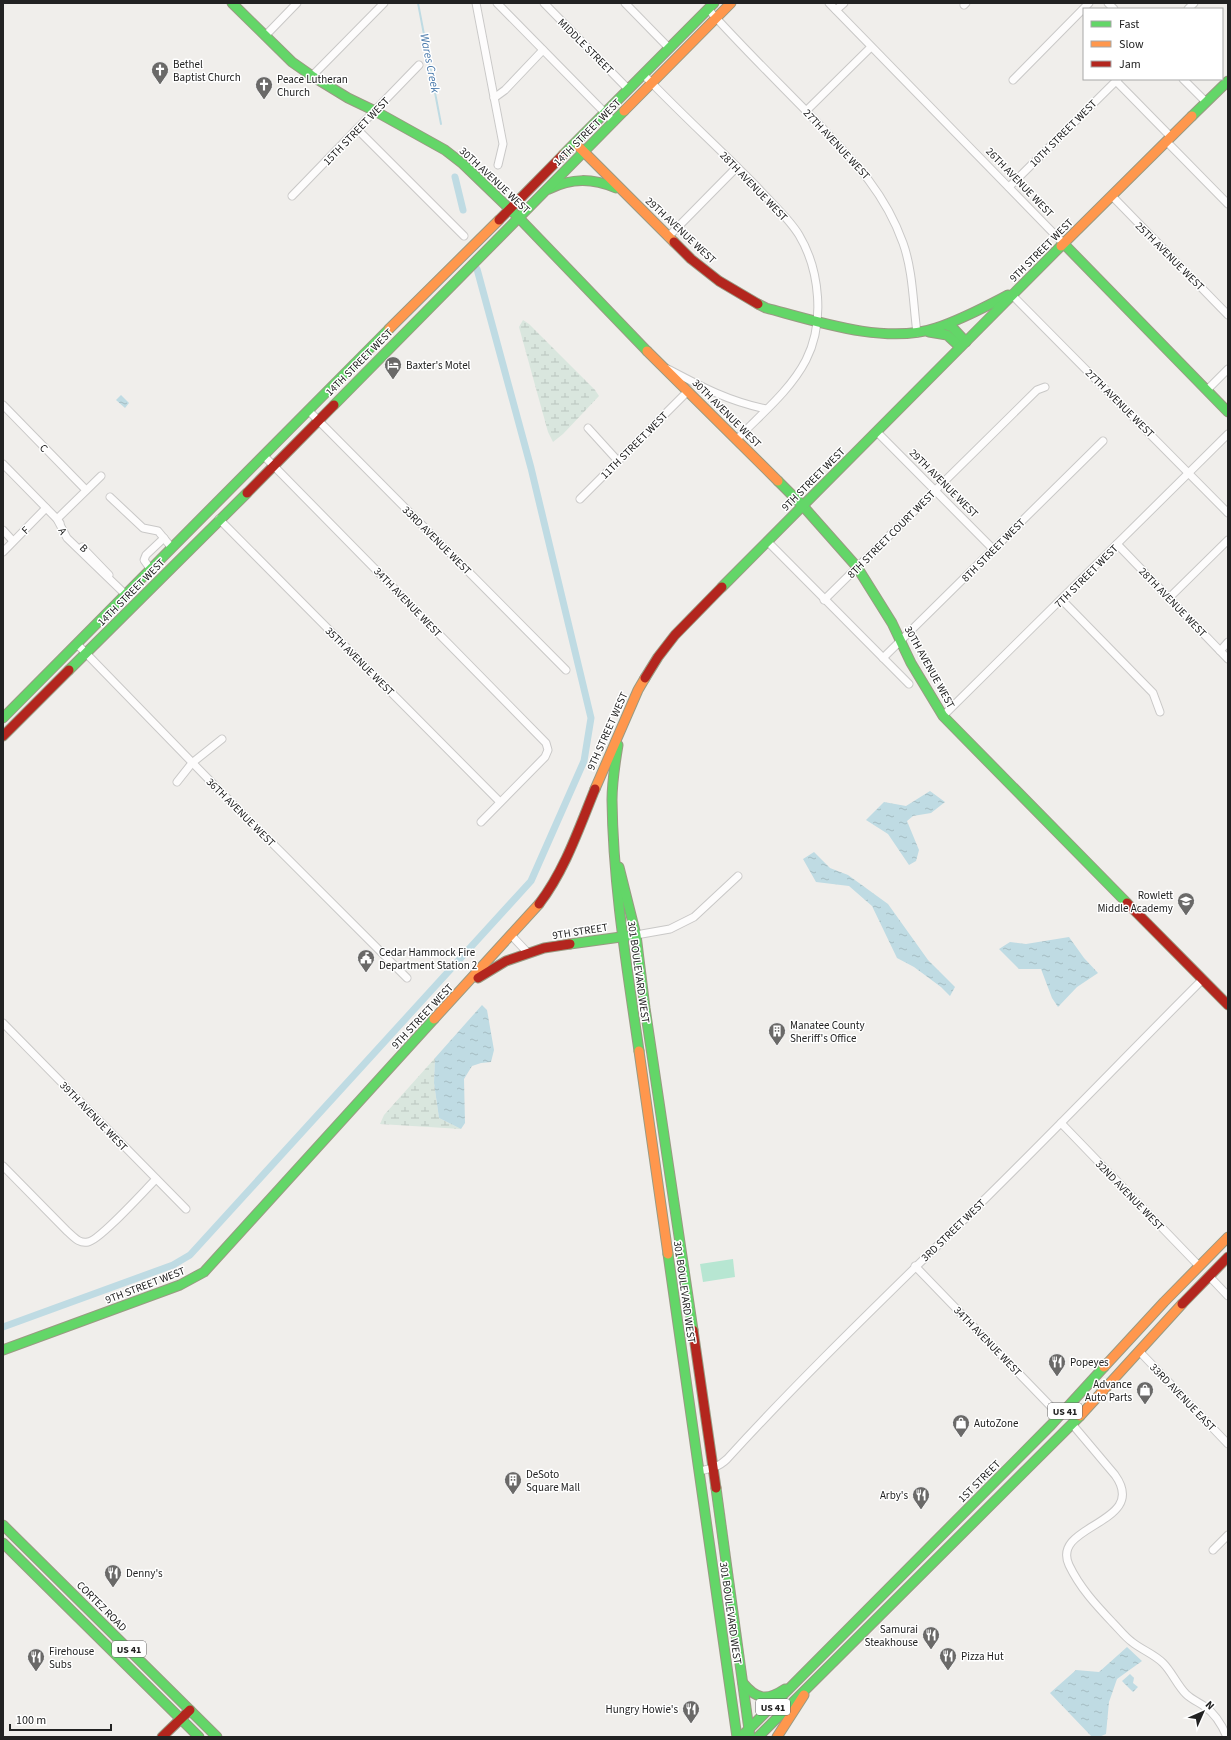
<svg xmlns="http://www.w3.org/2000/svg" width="1231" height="1740" viewBox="0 0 1231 1740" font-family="'Source Sans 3',sans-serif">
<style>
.wetland{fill:url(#wetland-marsh)}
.pitch{fill:#b7e6d2}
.water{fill:url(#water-ripples)}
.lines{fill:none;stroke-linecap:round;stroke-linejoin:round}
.stream{stroke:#bfdbe3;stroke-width:2}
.canal{stroke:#bfdbe3;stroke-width:7}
.street-casing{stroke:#c9c8c7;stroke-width:9}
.fast-casing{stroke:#999a82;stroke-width:11}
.slow-casing{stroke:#999a82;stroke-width:11}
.jam-casing{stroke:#999a82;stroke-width:11}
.street{stroke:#fdfcfc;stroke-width:7}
.fast{stroke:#63d668;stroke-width:9}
.slow{stroke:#ff974d;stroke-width:9}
.jam{stroke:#b3261e;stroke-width:9}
.labels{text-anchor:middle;stroke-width:3;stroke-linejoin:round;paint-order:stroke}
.shield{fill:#fff;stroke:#646464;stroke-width:1}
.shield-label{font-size:10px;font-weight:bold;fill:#222}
.street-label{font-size:11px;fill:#222;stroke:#fff}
.poi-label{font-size:11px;fill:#222;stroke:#fff;text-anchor:start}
.water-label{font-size:12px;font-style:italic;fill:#4a7aab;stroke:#fff}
</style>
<defs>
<pattern id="wetland-marsh" width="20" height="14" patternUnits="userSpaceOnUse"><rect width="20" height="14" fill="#d9e6de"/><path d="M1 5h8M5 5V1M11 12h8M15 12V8" fill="none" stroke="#bac5be"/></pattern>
<pattern id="water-ripples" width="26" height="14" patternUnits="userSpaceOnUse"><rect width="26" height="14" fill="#bfdbe3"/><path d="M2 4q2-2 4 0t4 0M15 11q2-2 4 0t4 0" fill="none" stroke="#a4bcc2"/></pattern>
</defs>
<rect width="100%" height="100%" fill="#f0eeeb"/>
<g class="wetland">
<polygon points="523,320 529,324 595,390 599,396 563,434 553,442 548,432 519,327"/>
<polygon points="435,1058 434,1083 439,1118 461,1129 380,1124 384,1115"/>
</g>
<polygon class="pitch" points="733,1259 735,1277 703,1282 700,1264"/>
<g class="water">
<polygon points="121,395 129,403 125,408 116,400"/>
<polygon points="930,791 945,802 931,813 913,816 907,821 919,850 916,861 909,865 888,834 866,820 884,802 906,806"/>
<polygon points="814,852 830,868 848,875 888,904 928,960 955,987 950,996 941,987 914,967 897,958 872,906 849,886 816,882 803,859"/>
<polygon points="1069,937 1084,958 1098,973 1077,987 1058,1007 1052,998 1041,969 1019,969 999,949 1010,942 1026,944"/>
<polygon points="482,1005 487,1010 494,1050 491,1062 481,1063 472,1066 464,1079 465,1123 461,1129 439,1118 434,1083 435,1058"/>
<polygon points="1127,1647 1142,1661 1117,1679 1109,1702 1106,1734 1099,1737 1092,1737 1050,1693 1076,1670 1099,1672"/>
<polygon points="1130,1674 1134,1678 1133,1683 1138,1687 1133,1692 1122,1681"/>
</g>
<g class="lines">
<polyline class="stream" points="418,3 441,124"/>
<g class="canal">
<polyline points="455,177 463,210"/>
<polyline points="3,1327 173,1265 190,1255 531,881 584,761 591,718 531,468 477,269"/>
</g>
<g class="street-casing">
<g id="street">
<polyline points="476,3 503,144 498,165"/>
<polyline points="497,3 614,122"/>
<polyline points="544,3 628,89"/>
<polyline points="625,3 669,48"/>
<polyline points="829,3 1064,244"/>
<polyline points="1108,3 1114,9"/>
<polyline points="964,5 966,3"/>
<path d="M708,9C742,47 778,82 813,118C851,158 884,190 903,243C913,271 913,303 917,333"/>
<polyline points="1188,9 1194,3"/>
<polyline points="836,10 844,3"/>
<polyline points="265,36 297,3"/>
<path d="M643,74C680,113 720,149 757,187C771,203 788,217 799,235C820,270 825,323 806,360C790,391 760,415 736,440"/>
<polyline points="312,76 384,3"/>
<polyline points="1183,79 1206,102"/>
<polyline points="1013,80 1089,3"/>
<polyline points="1116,81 1171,137"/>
<polyline points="494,98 505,90 543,50"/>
<polyline points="806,111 871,47"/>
<polyline points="357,129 464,236"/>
<polyline points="1167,142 1228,204"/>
<polyline points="1009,187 1118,79"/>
<polyline points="292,196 419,65"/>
<polyline points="1112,196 1228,315"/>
<polyline points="668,237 737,167"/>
<polyline points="1012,295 1228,513"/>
<path d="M668,369C702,387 728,401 766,409"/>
<polyline points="1207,390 1228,369"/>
<polyline points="3,405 86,490"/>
<polyline points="309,411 566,670"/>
<polyline points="588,428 618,461"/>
<polyline points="877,432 994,550"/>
<polyline points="264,456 546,743 548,750 545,757 481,822"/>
<polyline points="3,464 57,519 67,538 126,595"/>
<polyline points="110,497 143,528 158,531 172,548"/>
<polyline points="580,499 688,391"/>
<polyline points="219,519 500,802"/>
<polyline points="60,523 57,519 101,476"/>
<polyline points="3,530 13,541"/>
<polyline points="768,542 909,684"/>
<polyline points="1117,544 1228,659"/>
<polyline points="82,547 109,575"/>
<polyline points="3,552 46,508"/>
<polyline points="151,570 144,560 146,555 164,538"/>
<polyline points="1169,598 1228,540"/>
<polyline points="824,600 1037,390 1045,387"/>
<polyline points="1062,600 1153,693 1160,712"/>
<polyline points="77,644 218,789 407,978"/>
<polyline points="1220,651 1228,642"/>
<polyline points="883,658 1103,441"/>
<polyline points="943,716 1228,434"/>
<polyline points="177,782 192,763 222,739"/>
<polyline points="511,935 528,953"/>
<polyline points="636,935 670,929 694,917 738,876"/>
<polyline points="3,1023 186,1209"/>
<polyline points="1061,1123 1199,1266"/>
<path d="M3,1166L67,1231C74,1237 79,1244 88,1242C100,1240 144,1191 156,1179"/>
<polyline points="915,1266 1060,1416"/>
<polyline points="1209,1276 1228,1296"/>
<polyline points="1139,1351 1228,1444"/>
<path d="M1072,1424L1115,1475C1150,1524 1050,1524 1069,1565C1080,1588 1096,1605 1113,1623C1119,1629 1125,1637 1132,1642C1142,1650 1154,1654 1163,1663C1172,1672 1177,1685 1186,1694C1191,1699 1198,1702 1204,1706C1216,1714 1222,1725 1227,1737"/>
<path d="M699,1471C710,1469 719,1467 727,1459C810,1368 900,1283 988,1196C1060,1125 1131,1051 1203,979"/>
<polyline points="1213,1550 1228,1535"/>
</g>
</g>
<g class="fast-casing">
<g id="fast">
<polyline points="232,3 292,62 312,76 348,98 375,111 445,150 463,164 519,218 647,351"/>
<polyline points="1192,116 1228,81"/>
<polyline points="563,155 714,3"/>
<path d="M549,189C572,178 592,178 616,188"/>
<polyline points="1064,244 1228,412"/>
<path d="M758,304L766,308C815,321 886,345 936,328C961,320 985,307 1008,295"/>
<polyline points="947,325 952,327 966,342"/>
<polyline points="929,332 947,335 960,347"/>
<polyline points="334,405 624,111"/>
<polyline points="778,481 803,506 857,567 892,623 911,663 943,716 1127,903"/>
<polyline points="722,587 1061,246"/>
<polyline points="69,670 247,493"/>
<polyline points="3,718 389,329"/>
<path d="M618,745C615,763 612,781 612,800C613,884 627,968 639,1051"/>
<polyline points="619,867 636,935 645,1008 693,1330"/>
<polyline points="570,944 628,936"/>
<polyline points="668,1254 737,1737"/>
<polyline points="3,1350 180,1285 204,1272 434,1019"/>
<polyline points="716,1488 750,1737"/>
<polyline points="3,1525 217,1737"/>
<polyline points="3,1543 199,1737"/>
<path d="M743,1683C757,1700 767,1701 785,1689"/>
<polyline points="741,1737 1051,1425 1104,1367"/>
<polyline points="758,1737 1080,1416"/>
</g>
</g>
<g class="slow-casing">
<g id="slow">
<polyline points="624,111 731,3"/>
<polyline points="579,147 674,242"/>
<polyline points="1061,246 1192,116"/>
<polyline points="389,329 499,220"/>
<polyline points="647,351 778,481"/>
<polyline points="595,789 638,690 645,678"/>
<polyline points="434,1019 539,904"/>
<polyline points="639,1051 668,1254"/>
<polyline points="1104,1367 1164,1302 1228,1237"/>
<polyline points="1080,1416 1182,1304"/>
<polyline points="777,1737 804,1695"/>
</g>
</g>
<g class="jam-casing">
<g id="jam">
<polyline points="499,220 563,155"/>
<polyline points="674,242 691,259 719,281 758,304"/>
<polyline points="247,493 334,405"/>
<polyline points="645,678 658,657 675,635 722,587"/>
<polyline points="3,736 69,670"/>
<polyline points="1127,903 1228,1005"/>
<path d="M539,904C565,870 579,828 595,789"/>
<polyline points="478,978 506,961 544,948 570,944"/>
<polyline points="1182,1304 1228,1257"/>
<polyline points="693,1330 716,1488"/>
<polyline points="162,1737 190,1710"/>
</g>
</g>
<use href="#street" class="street"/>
<use href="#fast" class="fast"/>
<use href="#slow" class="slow"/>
<use href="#jam" class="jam"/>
</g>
<defs>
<g id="church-pin" transform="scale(0.9)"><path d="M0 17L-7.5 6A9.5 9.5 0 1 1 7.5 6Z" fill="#6a6968" stroke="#fff"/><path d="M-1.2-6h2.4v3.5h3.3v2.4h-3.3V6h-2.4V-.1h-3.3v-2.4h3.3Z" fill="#fff"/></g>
<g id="hotel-pin" transform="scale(0.9)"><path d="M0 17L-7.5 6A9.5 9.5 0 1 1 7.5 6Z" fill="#6a6968" stroke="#fff"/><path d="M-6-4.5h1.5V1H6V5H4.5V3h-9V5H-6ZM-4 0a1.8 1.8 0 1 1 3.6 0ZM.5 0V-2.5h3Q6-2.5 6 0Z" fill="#fff"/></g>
<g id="school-pin" transform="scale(0.9)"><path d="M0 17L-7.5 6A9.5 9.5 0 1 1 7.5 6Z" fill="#6a6968" stroke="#fff"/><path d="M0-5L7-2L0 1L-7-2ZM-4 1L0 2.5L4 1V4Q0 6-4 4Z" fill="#fff"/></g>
<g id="civic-pin" transform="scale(0.9)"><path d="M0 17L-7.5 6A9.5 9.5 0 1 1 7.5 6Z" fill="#6a6968" stroke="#fff"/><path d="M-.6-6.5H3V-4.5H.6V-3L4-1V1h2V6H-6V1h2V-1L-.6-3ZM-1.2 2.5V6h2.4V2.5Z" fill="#fff"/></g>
<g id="building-pin" transform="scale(0.9)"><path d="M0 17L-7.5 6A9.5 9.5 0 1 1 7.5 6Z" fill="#6a6968" stroke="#fff"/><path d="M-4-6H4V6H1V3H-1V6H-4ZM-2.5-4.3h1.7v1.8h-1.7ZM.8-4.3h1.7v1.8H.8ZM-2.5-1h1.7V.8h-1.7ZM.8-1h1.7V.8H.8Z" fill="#fff"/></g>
<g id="restaurant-pin" transform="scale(0.9)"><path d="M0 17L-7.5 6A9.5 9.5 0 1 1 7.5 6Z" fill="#6a6968" stroke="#fff"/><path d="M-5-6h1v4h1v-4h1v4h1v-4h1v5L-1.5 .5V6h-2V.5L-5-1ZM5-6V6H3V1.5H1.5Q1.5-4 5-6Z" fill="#fff"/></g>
<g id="shop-pin" transform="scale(0.9)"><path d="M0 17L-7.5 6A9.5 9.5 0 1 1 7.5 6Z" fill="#6a6968" stroke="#fff"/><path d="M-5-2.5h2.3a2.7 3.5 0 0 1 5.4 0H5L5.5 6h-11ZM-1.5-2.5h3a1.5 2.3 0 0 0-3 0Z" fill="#fff"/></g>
</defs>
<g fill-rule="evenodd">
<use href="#church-pin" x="160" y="70"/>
<use href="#church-pin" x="264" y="85"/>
<use href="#hotel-pin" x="393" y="365"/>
<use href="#school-pin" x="1186" y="901"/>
<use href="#civic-pin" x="366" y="958"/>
<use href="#building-pin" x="777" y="1031"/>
<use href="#restaurant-pin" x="1057" y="1362"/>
<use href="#shop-pin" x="1145" y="1390"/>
<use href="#shop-pin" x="961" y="1423"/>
<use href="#building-pin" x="513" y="1480"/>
<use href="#restaurant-pin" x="921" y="1495"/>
<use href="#restaurant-pin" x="113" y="1573"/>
<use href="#restaurant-pin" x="931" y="1635"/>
<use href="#restaurant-pin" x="948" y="1656"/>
<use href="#restaurant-pin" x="36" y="1657"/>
<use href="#restaurant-pin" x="691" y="1709"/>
</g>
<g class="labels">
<g class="shield">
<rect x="1048" y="1403" width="34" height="16" rx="3"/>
<rect x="112" y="1641" width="34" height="16" rx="3"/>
<rect x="756" y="1699" width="34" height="16" rx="3"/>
</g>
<g class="shield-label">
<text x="1065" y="1415">US 41</text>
<text x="129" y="1653">US 41</text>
<text x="773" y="1711">US 41</text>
</g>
<g class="street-label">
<text transform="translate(586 46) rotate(45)" y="4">MIDDLE STREET</text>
<text transform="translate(356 131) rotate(-46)" y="4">15TH STREET WEST</text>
<text transform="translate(587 132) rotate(-45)" y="4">14TH STREET WEST</text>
<text transform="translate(1063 133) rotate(-45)" y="4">10TH STREET WEST</text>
<text transform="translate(837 144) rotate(47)" y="4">27TH AVENUE WEST</text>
<text transform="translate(495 180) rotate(43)" y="4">30TH AVENUE WEST</text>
<text transform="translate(1020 182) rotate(46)" y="4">26TH AVENUE WEST</text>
<text transform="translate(754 186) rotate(46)" y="4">28TH AVENUE WEST</text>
<text transform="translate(681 230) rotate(43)" y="4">29TH AVENUE WEST</text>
<text transform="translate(1041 250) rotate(-45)" y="4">9TH STREET WEST</text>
<text transform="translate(1170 256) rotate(45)" y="4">25TH AVENUE WEST</text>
<text transform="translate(359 362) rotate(-45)" y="4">14TH STREET WEST</text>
<text transform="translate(1120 403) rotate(45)" y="4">27TH AVENUE WEST</text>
<text transform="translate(727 413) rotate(45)" y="4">30TH AVENUE WEST</text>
<text transform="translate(634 445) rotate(-45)" y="4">11TH STREET WEST</text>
<text transform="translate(44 448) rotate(45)" y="4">C</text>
<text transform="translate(813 479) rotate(-45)" y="4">9TH STREET WEST</text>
<text transform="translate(944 483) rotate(45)" y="4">29TH AVENUE WEST</text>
<text transform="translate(25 530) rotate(-45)" y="4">F</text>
<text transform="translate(63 531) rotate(61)" y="4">A</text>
<text transform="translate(891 534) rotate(-45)" y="4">8TH STREET COURT WEST</text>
<text transform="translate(437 540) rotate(45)" y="4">33RD AVENUE WEST</text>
<text transform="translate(84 548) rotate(45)" y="4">B</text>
<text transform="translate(993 550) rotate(-45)" y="4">8TH STREET WEST</text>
<text transform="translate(1086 576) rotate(-45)" y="4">7TH STREET WEST</text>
<text transform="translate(131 592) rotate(-45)" y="4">14TH STREET WEST</text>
<text transform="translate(408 602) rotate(46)" y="4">34TH AVENUE WEST</text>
<text transform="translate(1173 602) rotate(46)" y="4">28TH AVENUE WEST</text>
<text transform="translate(360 661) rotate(45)" y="4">35TH AVENUE WEST</text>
<text transform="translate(930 667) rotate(61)" y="4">30TH AVENUE WEST</text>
<text transform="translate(607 731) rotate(-66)" y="4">9TH STREET WEST</text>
<text transform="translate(241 812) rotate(45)" y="4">36TH AVENUE WEST</text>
<text transform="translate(580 931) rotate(-9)" y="4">9TH STREET</text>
<text transform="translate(639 972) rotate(82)" y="4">301 BOULEVARD WEST</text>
<text transform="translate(422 1016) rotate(-47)" y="4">9TH STREET WEST</text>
<text transform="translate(94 1116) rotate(46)" y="4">39TH AVENUE WEST</text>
<text transform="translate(1130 1195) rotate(46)" y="4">32ND AVENUE WEST</text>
<text transform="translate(953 1230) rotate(-44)" y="4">3RD STREET WEST</text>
<text transform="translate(145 1285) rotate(-21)" y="4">9TH STREET WEST</text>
<text transform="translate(685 1292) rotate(82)" y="4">301 BOULEVARD WEST</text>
<text transform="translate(988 1341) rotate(46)" y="4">34TH AVENUE WEST</text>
<text transform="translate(1183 1397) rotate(46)" y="4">33RD AVENUE EAST</text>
<text transform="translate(979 1481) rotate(-45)" y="4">1ST STREET</text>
<text transform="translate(102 1606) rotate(45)" y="4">CORTEZ ROAD</text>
<text transform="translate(731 1613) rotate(82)" y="4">301 BOULEVARD WEST</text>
</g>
<g class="poi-label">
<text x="173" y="68">Bethel<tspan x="173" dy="13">Baptist Church</tspan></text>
<text x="277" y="83">Peace Lutheran<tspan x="277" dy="13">Church</tspan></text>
<text x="406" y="369">Baxter's Motel</text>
<text x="1173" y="899" text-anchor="end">Rowlett<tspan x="1173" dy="13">Middle Academy</tspan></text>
<text x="379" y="956">Cedar Hammock Fire<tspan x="379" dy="13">Department Station 2</tspan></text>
<text x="790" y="1029">Manatee County<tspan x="790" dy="13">Sheriff's Office</tspan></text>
<text x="1070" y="1366">Popeyes</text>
<text x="1132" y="1388" text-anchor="end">Advance<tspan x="1132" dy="13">Auto Parts</tspan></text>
<text x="974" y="1427">AutoZone</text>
<text x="526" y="1478">DeSoto<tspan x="526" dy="13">Square Mall</tspan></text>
<text x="908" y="1499" text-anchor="end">Arby's</text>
<text x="126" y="1577">Denny's</text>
<text x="918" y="1633" text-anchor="end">Samurai<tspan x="918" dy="13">Steakhouse</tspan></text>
<text x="49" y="1655">Firehouse<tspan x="49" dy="13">Subs</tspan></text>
<text x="961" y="1660">Pizza Hut</text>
<text x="678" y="1713" text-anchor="end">Hungry Howie's</text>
</g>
<g class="water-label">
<text transform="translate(430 63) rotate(79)" y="4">Wares Creek</text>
</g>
</g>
<rect width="1231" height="1740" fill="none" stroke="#222222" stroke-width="8"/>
<rect x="1083" y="8" width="140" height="72" fill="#ffffff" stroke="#a7a7a7"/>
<rect x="1091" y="21" width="20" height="6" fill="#63d668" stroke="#a7a7a7"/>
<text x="1119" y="28" font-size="12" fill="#222222">Fast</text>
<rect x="1091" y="41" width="20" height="6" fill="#ff974d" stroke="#a7a7a7"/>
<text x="1119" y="48" font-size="12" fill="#222222">Slow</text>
<rect x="1091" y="61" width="20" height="6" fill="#b3261e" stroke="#a7a7a7"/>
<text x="1119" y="68" font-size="12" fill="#222222">Jam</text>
<g transform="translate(1203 1712) rotate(45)" stroke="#ffffff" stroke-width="3" paint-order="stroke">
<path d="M0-3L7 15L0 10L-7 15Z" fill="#222222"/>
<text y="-6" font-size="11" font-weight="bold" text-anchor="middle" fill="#222222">N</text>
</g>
<path d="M10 1724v6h101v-6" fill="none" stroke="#222222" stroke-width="2"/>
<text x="16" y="1724" font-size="12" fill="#222222" stroke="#ffffff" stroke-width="3" paint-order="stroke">100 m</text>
</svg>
